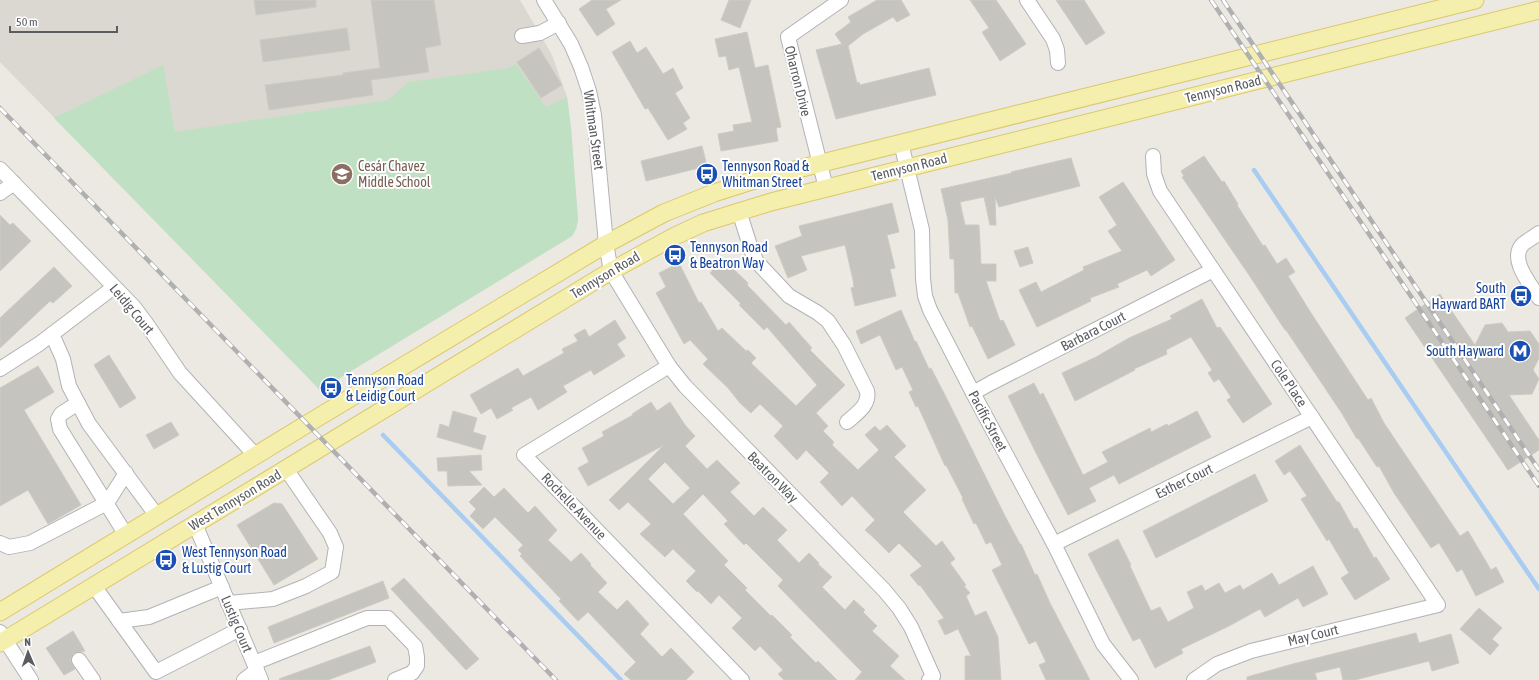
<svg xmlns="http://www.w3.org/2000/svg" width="1539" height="680" viewBox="0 0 1539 680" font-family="'Asap Condensed',sans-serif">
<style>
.education{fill:#dad8d0}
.green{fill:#c0e0c3}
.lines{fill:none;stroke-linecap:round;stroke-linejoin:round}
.stream{stroke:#a9ccf3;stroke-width:4.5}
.building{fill:#c6c4be;stroke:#cecbc1;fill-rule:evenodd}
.minor-casing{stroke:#b2b3b7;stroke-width:16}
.major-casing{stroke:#dec767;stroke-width:19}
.minor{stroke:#fff;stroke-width:14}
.major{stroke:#f4efad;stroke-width:17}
.rail-casing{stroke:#b0b0b1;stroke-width:4.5}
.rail{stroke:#fff;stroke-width:3;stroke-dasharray:9;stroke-linecap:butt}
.labels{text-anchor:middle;stroke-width:4;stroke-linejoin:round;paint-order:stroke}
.street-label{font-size:14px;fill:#5a5c60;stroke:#fff}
.education-label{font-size:14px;fill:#785e54;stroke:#fff;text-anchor:start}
.transit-label{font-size:14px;fill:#164399;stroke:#fff;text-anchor:start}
</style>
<rect width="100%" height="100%" fill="#ebe9e1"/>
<polygon class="education" points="0,0 520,0 552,55 567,97 571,128 578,220 576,229 572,236 320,390 0,62"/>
<polygon class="green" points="516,64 546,107 567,97 571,128 578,220 576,229 572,236 320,390 54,118 163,65 175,132 388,100 409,82 508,68"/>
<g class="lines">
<g class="stream">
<polyline points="1254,170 1539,589"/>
<polyline points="383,435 621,680"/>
</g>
</g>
<g class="building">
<polygon points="254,0 316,0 316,7 256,15"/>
<polygon points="371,0 434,0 441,45 425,48 429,72 371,80 373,95 269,110 265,85 343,75 343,73 380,68"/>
<polygon points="592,0 621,0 606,9 615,24 597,36 579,9"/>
<polygon points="729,0 751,0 740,28 721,20"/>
<polygon points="877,0 901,0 910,15 897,22 893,17 863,34 848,46 857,83 859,82 860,85 929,68 936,95 836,119 816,50 842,44 835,34 851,22 848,17"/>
<polygon points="970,0 996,0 1026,44 1000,61 982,32 989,28"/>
<polygon points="1056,0 1084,0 1105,33 1086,45"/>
<polygon points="347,28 350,50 263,62 260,40"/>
<polygon points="747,32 755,68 768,65 781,127 776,128 778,141 721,151 718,134 734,131 733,125 752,122 739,67 729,70 726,56 719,57 715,39"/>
<polygon points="630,41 637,53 646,47 663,74 673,68 683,88 675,93 690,118 683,123 687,129 668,140 648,108 645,109 612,52"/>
<polygon points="539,48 562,85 541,98 517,62"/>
<polygon points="702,146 707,166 646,181 641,161"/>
<polygon points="1204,156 1222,182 1224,181 1238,204 1237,205 1263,246 1265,245 1277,264 1286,258 1295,272 1288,276 1311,313 1368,400 1371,398 1384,423 1460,536 1468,531 1491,570 1496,567 1504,582 1476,596 1462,569 1457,572 1439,543 1431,548 1394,493 1379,466 1377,467 1358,438 1357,439 1341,412 1286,330 1285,330 1249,275 1182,177 1184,176 1181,171"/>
<polygon points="1071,158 1080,186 999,207 995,197 996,225 990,225 984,197 960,202 965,225 979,225 981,264 996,264 996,281 986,281 1000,321 1003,320 1015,345 988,359 972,326 970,327 958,293 955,293 954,259 950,259 948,220 941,189 1012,173 1011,172"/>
<polygon points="1123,182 1175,260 1151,276 1147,270 1117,284 1119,287 1090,298 1091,301 1037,327 1019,290 1036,282 1041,292 1084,270 1083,267 1122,251 1108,231 1117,225 1099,197"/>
<polygon points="892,203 899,232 887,235 895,268 890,269 896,296 855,306 851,288 854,287 853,280 845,245 801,256 807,270 788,278 775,246 802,236 799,226"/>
<polygon points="0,215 10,225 13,223 31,241 0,271"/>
<polygon points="1028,247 1033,263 1020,267 1014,251"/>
<polygon points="723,259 748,283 747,285 786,325 789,322 812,348 810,350 845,385 816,413 828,426 823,431 834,442 832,445 858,470 879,450 865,435 875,426 880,431 887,425 906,446 894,457 926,490 903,512 936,546 942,541 955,559 950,563 966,585 964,586 970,593 966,596 975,616 986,611 998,637 1001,680 965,680 965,656 971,656 958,629 945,635 938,621 944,618 920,585 919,586 910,575 922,566 899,543 889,553 875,539 865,530 875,520 852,496 842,506 820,482 829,473 806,450 797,460 774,436 783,426 760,404 751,413 740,403 728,388 703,364 708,359 690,340 684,344 656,293 666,287 659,273 679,263 699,303 701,302 718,331 722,328 746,351 748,350 756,358 751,363 796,406 817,385 767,327 764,330 739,305 741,304 710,273"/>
<polygon points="54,267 72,286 53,303 50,301 0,348 0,318"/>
<polygon points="1440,294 1475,345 1485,325 1502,323 1508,332 1530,331 1539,344 1539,358 1533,370 1539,379 1532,394 1509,395 1539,440 1539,450 1508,470 1405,318"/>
<polygon points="1202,299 1217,328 1220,327 1272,404 1243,423 1227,400 1231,397 1219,379 1214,382 1208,373 1212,370 1191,337 1166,350 1167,354 1134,369 1135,370 1075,401 1062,373 1096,357 1129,338 1172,319 1170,316"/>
<polygon points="901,310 915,342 916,341 929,369 931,368 947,399 1005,516 1020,544 1021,544 1035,575 1037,574 1050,603 1090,680 1046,680 1039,665 1046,662 1036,641 1029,644 992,570 1002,565 991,542 986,544 976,523 974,524 962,499 963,498 946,465 945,466 918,406 916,407 909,392 913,390 902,367 896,370 880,335 861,344 856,331"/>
<polygon points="615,320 626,338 617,344 625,356 594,375 591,370 563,386 567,392 538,410 531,397 511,408 513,410 497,419 491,408 481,414 470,395 518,368 523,376 564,353 562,349 578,341 574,335 585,329 589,337"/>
<polygon points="109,355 136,398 120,408 94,365"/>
<polygon points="38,366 54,392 24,410 81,505 48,524 28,490 0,506 0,388"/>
<polygon points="1034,383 1040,395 1043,393 1083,475 1108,462 1102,452 1150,428 1151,432 1167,424 1168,426 1197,411 1211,437 1119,484 1114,475 1089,488 1096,501 1068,515 1036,453 1008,396"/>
<path d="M651,402L657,411L670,402L685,425L695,436L685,446L707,469L717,460L740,483L730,492L754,516L763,507L787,530L777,540L799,563L809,553L819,563L818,564L832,577L822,587L845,610L854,600L865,610L863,612L877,626L872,631L899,656L890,666L905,680H855L862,672L778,586L783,580L746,543L744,545L724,524L728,521L703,494L683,514L728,561L724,565L747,588L745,590L771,616L772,615L792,635L790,637L816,663L818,661L837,680H784L778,674L783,670L760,646L755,651L732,628L742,618L719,595L711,604L698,591L697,592L686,581L696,571L673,549L665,557L640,534L651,524L628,502L619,510L609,500L664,445L588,486L578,468L589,462L582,448L604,436L602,432L633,415L632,414ZM665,462L690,488L673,504L648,479Z"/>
<polygon points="453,411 477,418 473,432 486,436 482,450 437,437 440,424 449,427"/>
<polygon points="171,422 179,435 154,449 146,435"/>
<polygon points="1300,445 1337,502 1339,502 1354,529 1357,528 1374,558 1376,557 1390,579 1355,600 1341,578 1349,573 1329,539 1327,541 1301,499 1307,496 1290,471 1284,475 1275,461"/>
<polygon points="481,455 482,470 469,471 482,485 448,486 447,471 438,471 437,458"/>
<polygon points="1255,474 1268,501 1156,558 1143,531"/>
<polygon points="484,487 494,497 504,488 528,513 535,506 557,530 548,540 571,562 581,553 591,564 590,565 607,583 598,592 617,610 627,600 649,624 640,634 662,657 671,648 694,672 686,680 631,680 624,674 636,662 588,612 578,621 559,601 561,599 520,556 522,554 518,550 523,545 495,517 483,529 470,516 476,509 469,502"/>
<polygon points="274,503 282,504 318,559 274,585 237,525"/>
<polygon points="1118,539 1131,565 1130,566 1151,611 1160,607 1168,622 1194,608 1187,592 1202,585 1205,591 1219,583 1225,593 1240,585 1243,590 1272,573 1279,585 1313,566 1328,594 1303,607 1298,598 1265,617 1260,609 1229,626 1181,649 1183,653 1155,668 1140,638 1133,641 1088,554"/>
<polygon points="404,578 479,659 466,670 391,589"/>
<polygon points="383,581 389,598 274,643 268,627"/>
<polygon points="1479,608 1502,628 1492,639 1499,645 1490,655 1460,629"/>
<polygon points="73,631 85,651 74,653 70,660 75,669 64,675 46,648"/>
<polygon points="1416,633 1419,643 1451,634 1459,663 1432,671 1429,661 1355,680 1343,680 1340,667 1315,673 1317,680 1247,680 1247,677 1289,665"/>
<polygon points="370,646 376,662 328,680 280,680 279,679"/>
</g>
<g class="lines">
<g class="minor-casing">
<g id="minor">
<polyline points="544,0 571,44 581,67 589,91 594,115 606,244 611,271 669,366 685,386 884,590 899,608 911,627 933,676 929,680"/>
<polyline points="1027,0 1053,39 1057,50 1058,63"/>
<polyline points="522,36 540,33 559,23"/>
<polyline points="901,143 922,230 923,279 925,296 930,310 973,393 1054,544 1103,644 1131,680"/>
<polyline points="1153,156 1154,174 1160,191 1438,605 1251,651 1217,664 1194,680"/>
<polyline points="0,169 134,307 146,323 180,373 256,456"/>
<polyline points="826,188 788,37 841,0"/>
<polyline points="0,193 14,183"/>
<path d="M739,211L752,252L757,262L789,296L818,313L828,321L844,345L867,391C870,405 857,413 847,422"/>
<path d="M1539,233C1534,237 1528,240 1523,244C1508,259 1531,285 1539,298"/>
<polyline points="52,334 63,359 69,386 89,424 157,516"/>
<polyline points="669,366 524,455 742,680"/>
<polyline points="0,369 39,344 114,287"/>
<polyline points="973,393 991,383 1213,270"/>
<polyline points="78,403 61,414 58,419 60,429 126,535"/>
<polyline points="195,524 261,680"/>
<polyline points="0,543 9,547 30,543 107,503 126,473"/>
<polyline points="1054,544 1312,417"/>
<polyline points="94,586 156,672 240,629"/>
<polyline points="228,603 273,599 306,586 332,572 336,547 330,533 286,469"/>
<polyline points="119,621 149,617 222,587"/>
<polyline points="0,632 31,680"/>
<polyline points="79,660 93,680"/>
<polyline points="254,663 367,618 388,618 415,646 417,657 417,666 412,673 395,680"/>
<polyline points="244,680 257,670"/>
</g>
</g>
<g class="major-casing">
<g id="major">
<polyline points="0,612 307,424 606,244 664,213 714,193 758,179 1475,0"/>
<polyline points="0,643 611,271 675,236 703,223 771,202 1539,10"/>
</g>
</g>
<use href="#minor" class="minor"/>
<use href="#major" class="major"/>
<g class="rail-casing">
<g id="rail">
<polyline points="1211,0 1539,486"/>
<polyline points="1223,0 1539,470"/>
<polyline points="0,108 556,680"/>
</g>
</g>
<use href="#rail" class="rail"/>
</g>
<defs>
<g id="school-disc" transform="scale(1.15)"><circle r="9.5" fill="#8d6e63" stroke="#fff"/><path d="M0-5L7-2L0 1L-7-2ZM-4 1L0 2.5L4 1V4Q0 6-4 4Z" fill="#fff"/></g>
<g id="bus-disc" transform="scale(1.15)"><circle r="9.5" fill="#1a4fb4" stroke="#fff"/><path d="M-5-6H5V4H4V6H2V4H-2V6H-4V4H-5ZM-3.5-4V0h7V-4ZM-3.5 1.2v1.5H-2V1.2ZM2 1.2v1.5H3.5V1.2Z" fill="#fff"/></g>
<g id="metro-disc" transform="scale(1.15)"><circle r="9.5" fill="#1a4fb4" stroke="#fff"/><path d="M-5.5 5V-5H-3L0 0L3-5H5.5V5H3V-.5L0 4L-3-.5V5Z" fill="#fff"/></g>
</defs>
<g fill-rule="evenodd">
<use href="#school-disc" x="342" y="174"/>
<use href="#bus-disc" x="707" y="174"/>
<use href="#bus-disc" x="675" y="255"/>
<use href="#bus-disc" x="1521" y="296"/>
<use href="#metro-disc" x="1520" y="351"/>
<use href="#bus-disc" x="331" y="388"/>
<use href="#bus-disc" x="166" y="560"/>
</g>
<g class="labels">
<g class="street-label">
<text transform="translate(798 81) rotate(76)" y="5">Oharron Drive</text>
<text transform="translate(1223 89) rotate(-14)" y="5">Tennyson Road</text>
<text transform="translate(594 130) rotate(82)" y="5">Whitman Street</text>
<text transform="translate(909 167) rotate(-14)" y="5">Tennyson Road</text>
<text transform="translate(605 275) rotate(-31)" y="5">Tennyson Road</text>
<text transform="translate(132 309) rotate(50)" y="5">Leidig Court</text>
<text transform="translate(1093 331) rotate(-27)" y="5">Barbara Court</text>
<text transform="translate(1289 383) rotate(56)" y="5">Cole Place</text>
<text transform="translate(988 421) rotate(62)" y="5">Pacific Street</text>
<text transform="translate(773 477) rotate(45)" y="5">Beatron Way</text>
<text transform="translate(1184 481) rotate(-26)" y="5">Esther Court</text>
<text transform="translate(235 500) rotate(-31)" y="5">West Tennyson Road</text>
<text transform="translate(574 506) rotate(46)" y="5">Rochelle Avenue</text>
<text transform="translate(237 624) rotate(67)" y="5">Lustig Court</text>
<text transform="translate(1313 635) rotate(-14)" y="5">May Court</text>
</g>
<g class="education-label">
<text x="358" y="171">Cesár Chavez<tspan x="358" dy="16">Middle School</tspan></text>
</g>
<g class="transit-label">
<text x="722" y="171">Tennyson Road &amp;<tspan x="722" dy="16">Whitman Street</tspan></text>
<text x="690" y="252">Tennyson Road<tspan x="690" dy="16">&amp; Beatron Way</tspan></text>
<text x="1506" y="293" text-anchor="end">South<tspan x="1506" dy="16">Hayward BART</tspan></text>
<text x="1504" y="356" text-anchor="end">South Hayward</text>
<text x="346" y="385">Tennyson Road<tspan x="346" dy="16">&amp; Leidig Court</tspan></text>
<text x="182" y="557">West Tennyson Road<tspan x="182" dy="16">&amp; Lustig Court</tspan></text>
</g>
</g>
<g transform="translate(28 652) rotate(358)" stroke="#ffffff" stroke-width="3" paint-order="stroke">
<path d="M0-3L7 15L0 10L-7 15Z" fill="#5a5c60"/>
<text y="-6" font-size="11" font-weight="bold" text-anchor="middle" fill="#5a5c60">N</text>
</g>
<path d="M10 26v6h107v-6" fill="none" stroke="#5a5c60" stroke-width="2"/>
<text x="16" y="26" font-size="12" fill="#5a5c60" stroke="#ffffff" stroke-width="3" paint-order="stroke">50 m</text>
</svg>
